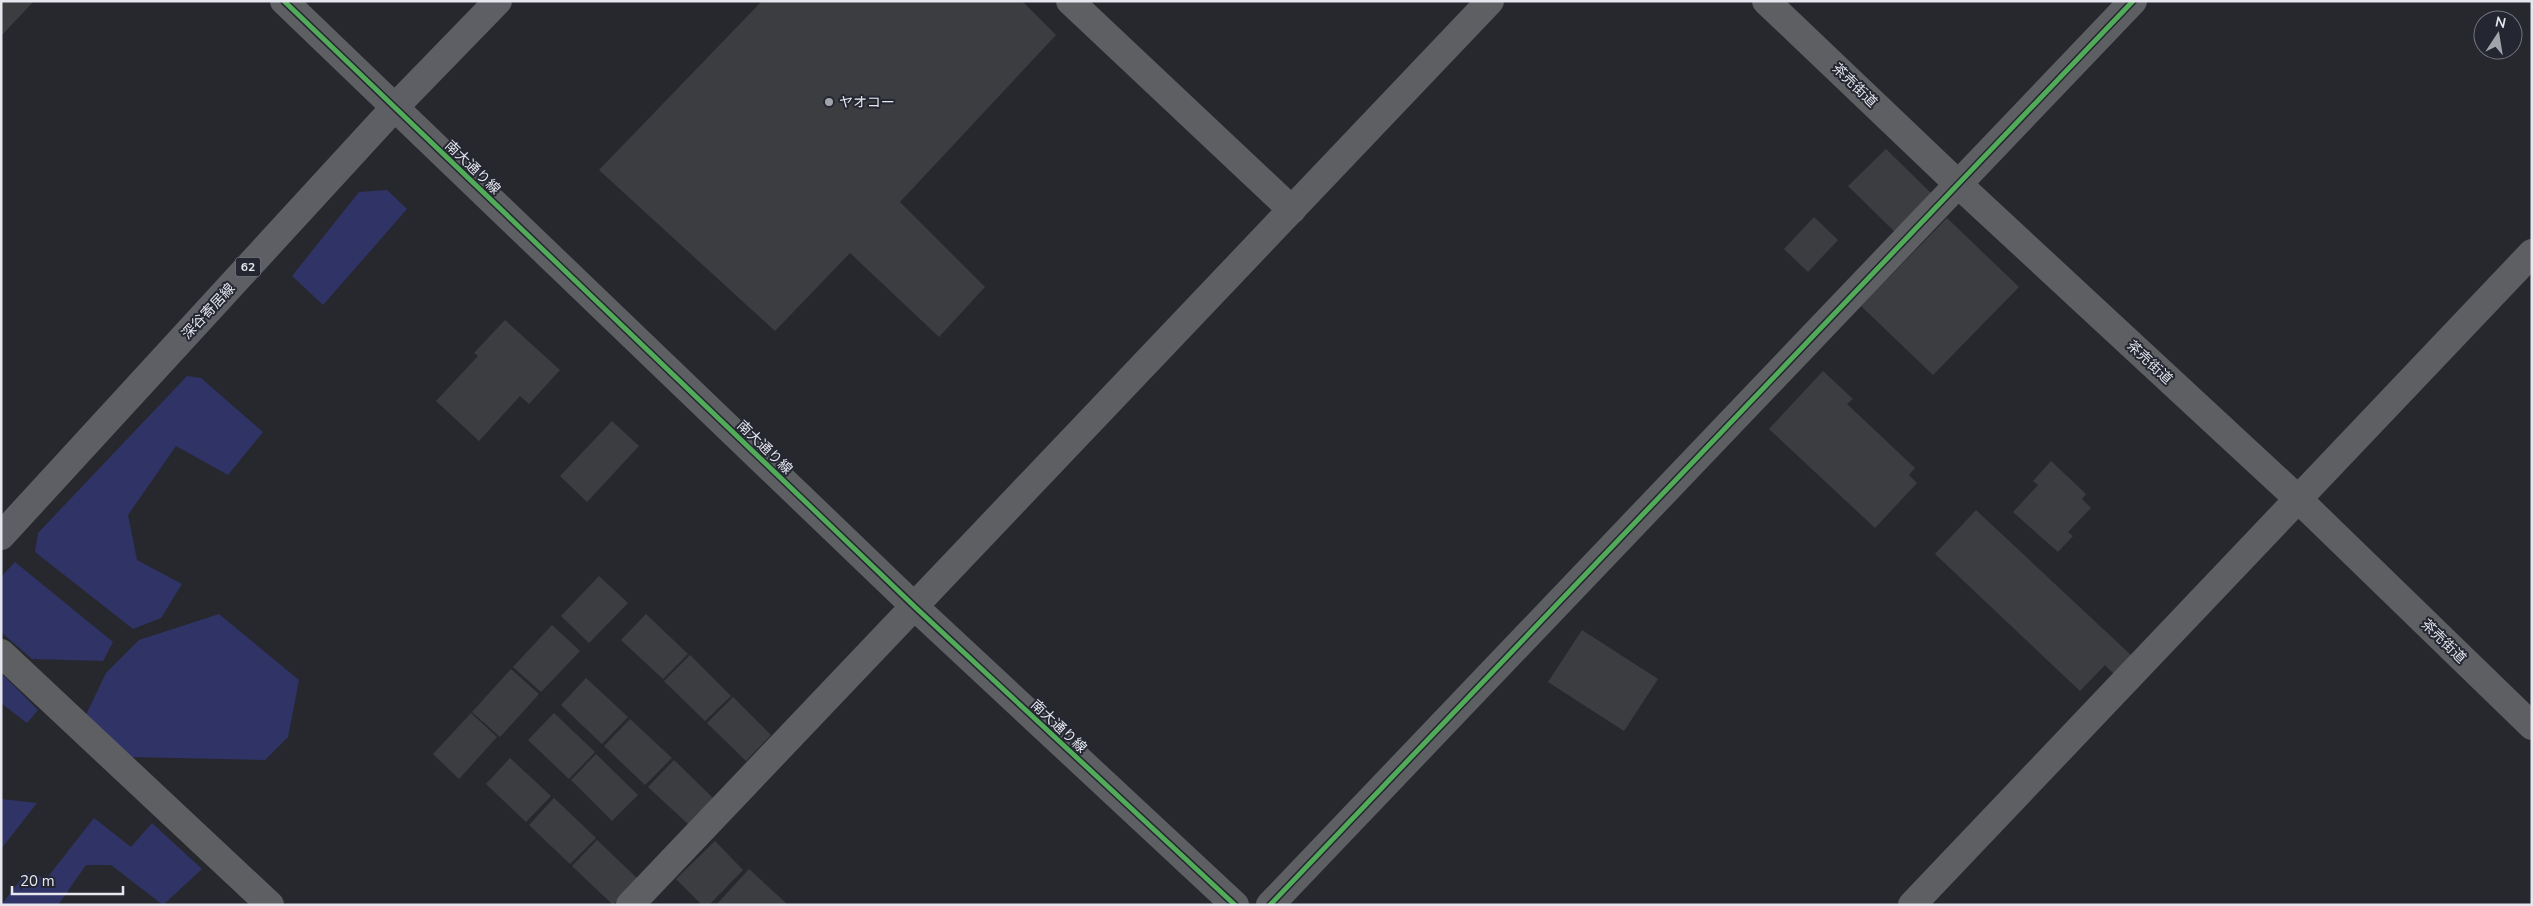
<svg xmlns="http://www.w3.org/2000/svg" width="2533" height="906" viewBox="0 0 2533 906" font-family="'Nunito Sans','Noto Sans JP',sans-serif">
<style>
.green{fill:#303365}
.building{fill:#3c3d41}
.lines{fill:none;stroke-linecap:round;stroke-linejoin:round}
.minor{stroke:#5e5f62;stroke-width:28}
.major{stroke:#5e5f64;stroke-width:28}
.cycleway-casing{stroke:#242631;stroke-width:8}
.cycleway{stroke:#51ab58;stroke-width:5}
.poi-dot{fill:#a2a4ab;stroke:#242631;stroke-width:2}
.labels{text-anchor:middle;stroke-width:4;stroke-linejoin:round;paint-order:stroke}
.shield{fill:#242631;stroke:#abacb5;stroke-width:1}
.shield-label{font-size:12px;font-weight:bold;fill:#e5e6ee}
.street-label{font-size:14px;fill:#e5e6ee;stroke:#242631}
.poi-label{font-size:14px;fill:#e5e6ee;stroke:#242631;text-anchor:start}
</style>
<rect width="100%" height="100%" fill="#27282e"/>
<g class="green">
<polygon points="387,190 407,209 323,305 292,276 359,192"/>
<polygon points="187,376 201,378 263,432 228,475 176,446 128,515 137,560 182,584 161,618 133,629 35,552 38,533"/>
<polygon points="15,562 113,642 103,661 32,659 1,632 1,577"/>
<polygon points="219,614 299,680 288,737 265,760 130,757 85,717 106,673 139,640"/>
<polygon points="1,673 38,710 27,723 1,703"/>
<polygon points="1,799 37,803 1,849"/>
<polygon points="94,818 131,847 152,823 202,869 163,905 111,865 86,865 58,905 1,905 26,873 47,878"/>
</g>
<g class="building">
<polygon points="1,1 34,1 1,36"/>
<polygon points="762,1 1022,1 1056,35 900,202 985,287 939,337 850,253 775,331 599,170"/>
<polygon points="1886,149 1935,197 1898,235 1848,186"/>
<polygon points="1814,217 1838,240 1808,272 1784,249"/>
<polygon points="1947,218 2019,287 1933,375 1861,306"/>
<polygon points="505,320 560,370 529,404 520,396 479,441 436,401 478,356 474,353"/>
<polygon points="1823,371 1853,399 1847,404 1915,468 1909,475 1917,483 1875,528 1769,429"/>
<polygon points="612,421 639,446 587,502 560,476"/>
<polygon points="2051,461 2086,494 2082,499 2091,508 2068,532 2073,536 2058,552 2013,512 2038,485 2033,481"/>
<polygon points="1976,510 2132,656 2115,675 2105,665 2080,691 1935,554"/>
<polygon points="599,576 628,603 589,643 561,616"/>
<polygon points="646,614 688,654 663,679 621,640"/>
<polygon points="552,625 580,651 541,692 513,667"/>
<polygon points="1582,630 1658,679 1624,731 1548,682"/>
<polygon points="690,655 731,696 705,721 664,681"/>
<polygon points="511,669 539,694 500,737 472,712"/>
<polygon points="586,678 628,717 602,744 561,705"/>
<polygon points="733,697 771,735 746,761 707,723"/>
<polygon points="471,713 497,737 459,779 433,754"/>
<polygon points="554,713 595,752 569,779 528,740"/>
<polygon points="630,719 672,758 645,785 604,746"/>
<polygon points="596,754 638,795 612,821 571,780"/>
<polygon points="510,758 551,796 526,822 486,784"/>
<polygon points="674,760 714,799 689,825 648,787"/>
<polygon points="554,798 596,838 570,864 529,825"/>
<polygon points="597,840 638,879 613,905 572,866"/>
<polygon points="715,841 743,870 709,905 702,905 676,879"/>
<polygon points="749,869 788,905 717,904"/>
</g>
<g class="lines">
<g class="minor">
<polyline points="284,1 915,607 1235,905"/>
<polyline points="1070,1 1292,210"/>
<polyline points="1766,1 1958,184 2298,499 2532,726"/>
<polyline points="1,653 270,905"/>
<polyline points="630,905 1490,1"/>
<polyline points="1270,905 2133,1"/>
<polyline points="1912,905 2532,253"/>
</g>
<polyline class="major" points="1,536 395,107 498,1"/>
<g class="cycleway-casing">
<g id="cycleway">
<polyline points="284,1 915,607 1235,905"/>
<polyline points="1270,905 2133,1"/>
</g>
</g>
<use href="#cycleway" class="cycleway"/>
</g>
<circle class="poi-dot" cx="829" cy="102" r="5"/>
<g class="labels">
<rect class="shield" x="235.5" y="257.5" width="25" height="19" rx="4"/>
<g class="shield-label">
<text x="248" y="271">62</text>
</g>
<g class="street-label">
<text transform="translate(1855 85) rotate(44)" y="5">茶売街道</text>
<text transform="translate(473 167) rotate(44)" y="5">南大通り線</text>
<text transform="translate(208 311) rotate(-47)" y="5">深谷寄居線</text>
<text transform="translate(2150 362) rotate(43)" y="5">茶売街道</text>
<text transform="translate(765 447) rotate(44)" y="5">南大通り線</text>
<text transform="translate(2444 641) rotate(44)" y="5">茶売街道</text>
<text transform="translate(1059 726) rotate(43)" y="5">南大通り線</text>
</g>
<g class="poi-label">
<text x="839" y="107">ヤオコー</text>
</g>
</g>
<rect width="2533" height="906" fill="none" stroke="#e5e6ee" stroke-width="5"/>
<g transform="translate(2498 35) rotate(12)"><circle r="24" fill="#242631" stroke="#71737d"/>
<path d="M0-4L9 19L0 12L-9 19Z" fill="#a2a4ab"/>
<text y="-8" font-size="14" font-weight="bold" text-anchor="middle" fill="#e5e6ee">N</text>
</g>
<path d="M12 886v8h111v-8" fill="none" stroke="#e5e6ee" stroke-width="2.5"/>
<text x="20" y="886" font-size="15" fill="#e5e6ee" stroke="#242631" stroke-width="4" paint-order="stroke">20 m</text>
</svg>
